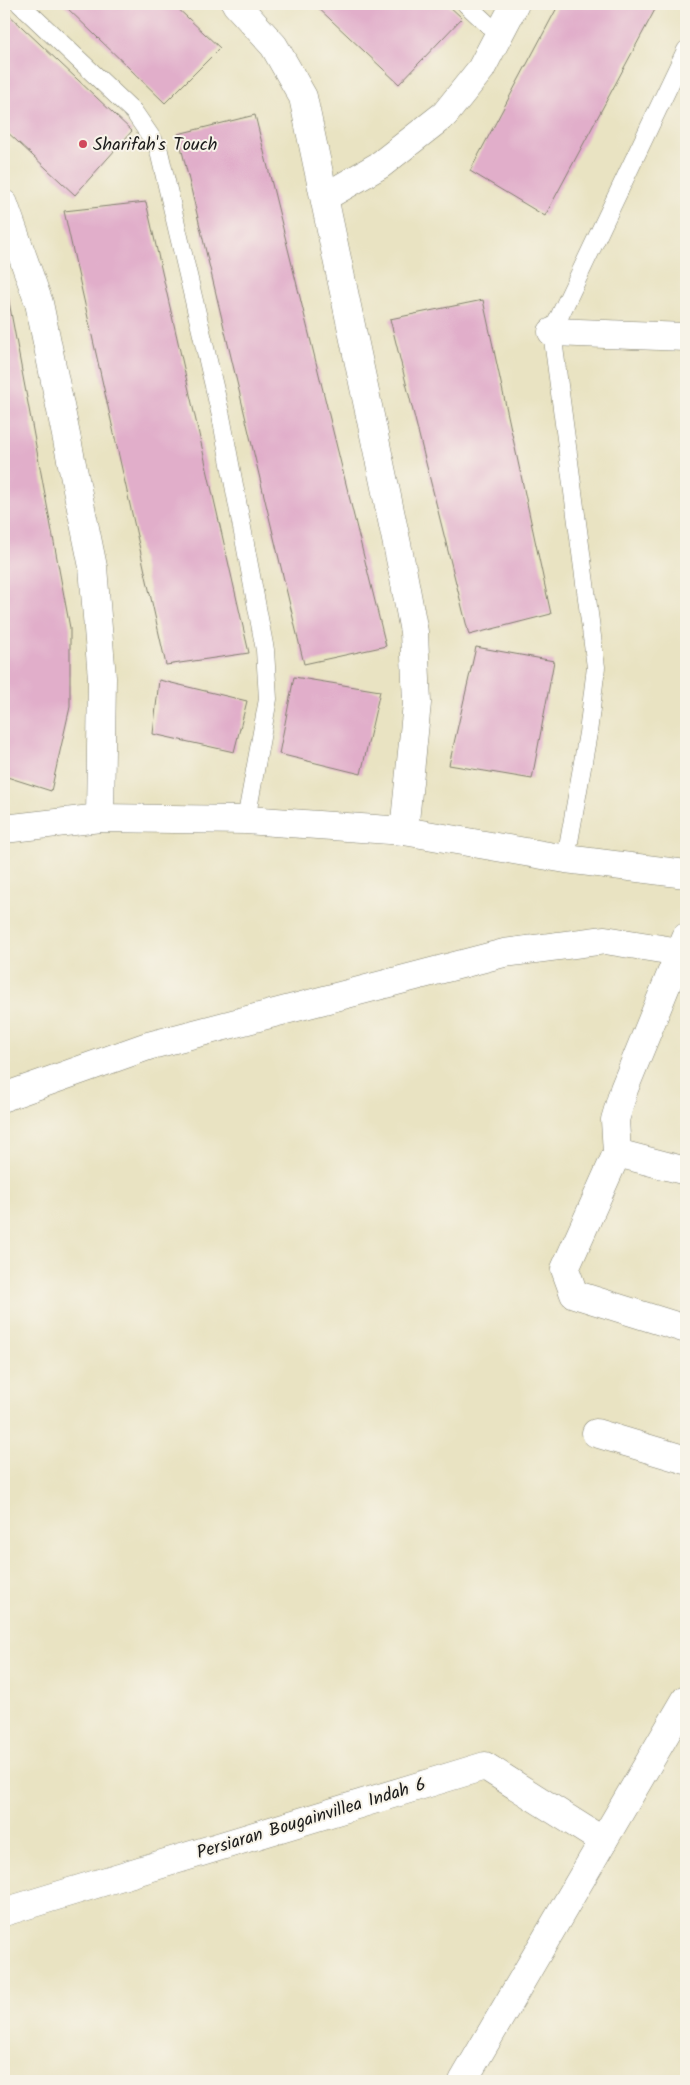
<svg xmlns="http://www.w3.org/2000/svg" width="690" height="2085" viewBox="0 0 690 2085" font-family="Kalam,sans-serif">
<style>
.building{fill:#e1aeca}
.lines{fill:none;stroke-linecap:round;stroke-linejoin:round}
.lane-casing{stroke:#82806f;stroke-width:19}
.street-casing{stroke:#82806f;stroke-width:29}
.lane{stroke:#fff;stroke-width:18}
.street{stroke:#fff;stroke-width:28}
.poi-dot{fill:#d1495b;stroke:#f7f3e8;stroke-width:2}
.labels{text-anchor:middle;stroke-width:4;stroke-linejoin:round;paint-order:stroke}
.poi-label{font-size:18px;fill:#1c1c1c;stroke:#f7f3e8;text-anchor:start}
.street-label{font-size:18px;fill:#1c1c1c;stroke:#f7f3e8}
</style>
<rect width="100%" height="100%" fill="#f7f3e8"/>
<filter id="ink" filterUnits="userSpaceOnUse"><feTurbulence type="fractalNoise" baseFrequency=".02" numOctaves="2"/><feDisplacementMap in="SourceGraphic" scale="10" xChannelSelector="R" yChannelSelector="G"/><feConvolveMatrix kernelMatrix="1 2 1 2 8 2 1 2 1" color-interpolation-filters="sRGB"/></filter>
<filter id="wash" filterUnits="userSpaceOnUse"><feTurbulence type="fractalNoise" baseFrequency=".0096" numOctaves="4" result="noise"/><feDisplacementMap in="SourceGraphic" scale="20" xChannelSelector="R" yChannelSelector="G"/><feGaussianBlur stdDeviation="1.12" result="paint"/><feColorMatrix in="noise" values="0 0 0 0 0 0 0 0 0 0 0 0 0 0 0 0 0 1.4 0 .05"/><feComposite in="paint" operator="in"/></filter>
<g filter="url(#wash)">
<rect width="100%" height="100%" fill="#e9e3c2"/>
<g id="blocks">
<g class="building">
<polygon points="63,4 173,4 220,48 165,103"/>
<polygon points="314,4 447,4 462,18 399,84"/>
<polygon points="559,4 658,4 545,216 470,171"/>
<polygon points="4,10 132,131 75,195 4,129"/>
<polygon points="255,115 386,646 304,664 178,134"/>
<polygon points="146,202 249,653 166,665 64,211"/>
<polygon points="4,275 70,628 70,707 51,791 4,776"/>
<polygon points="483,300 551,614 469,635 390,319"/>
<polygon points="476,647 554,661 532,779 449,765"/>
<polygon points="294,677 380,691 361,774 279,754"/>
<polygon points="159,680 247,701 234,752 153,734"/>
</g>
</g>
</g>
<g filter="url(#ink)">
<use href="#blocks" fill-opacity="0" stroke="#82806f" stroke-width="1"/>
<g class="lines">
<g class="lane-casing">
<g id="lane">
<polyline points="20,4 134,112 158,147 221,416 265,650 268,699 246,820"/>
<polyline points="466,4 499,35"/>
<polyline points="566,859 588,733 596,667 552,332 686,50"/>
</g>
</g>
<g class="street-casing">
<g id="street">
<polyline points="236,4 274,46 303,97 402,568 414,632 417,703 404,831"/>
<polyline points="325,197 380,165 445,114 481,69 515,4"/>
<polyline points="4,204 39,303 93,567 102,678 100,818"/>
<polyline points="552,332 686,337"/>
<polyline points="4,829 100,818 246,820 404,831 566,859 686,874"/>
<polyline points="686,937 624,1089 615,1120 617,1153 565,1269 574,1294 686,1329"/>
<polyline points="4,1097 148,1046 504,953 605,940 686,953"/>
<polyline points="617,1153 686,1171"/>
<polyline points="596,1433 686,1460"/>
<polyline points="4,1912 485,1766 603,1841"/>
<polyline points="463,2081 686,1699"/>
</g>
</g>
<use href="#lane" class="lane"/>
<use href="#street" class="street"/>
</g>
</g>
<circle class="poi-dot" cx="83" cy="144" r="5"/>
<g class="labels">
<g class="poi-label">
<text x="93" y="150">Sharifah's Touch</text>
</g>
<g class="street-label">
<text transform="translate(311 1818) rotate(-17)" y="6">Persiaran Bougainvillea Indah 6</text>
</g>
</g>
<rect width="690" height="2085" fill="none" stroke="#f7f3e8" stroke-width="20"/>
</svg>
